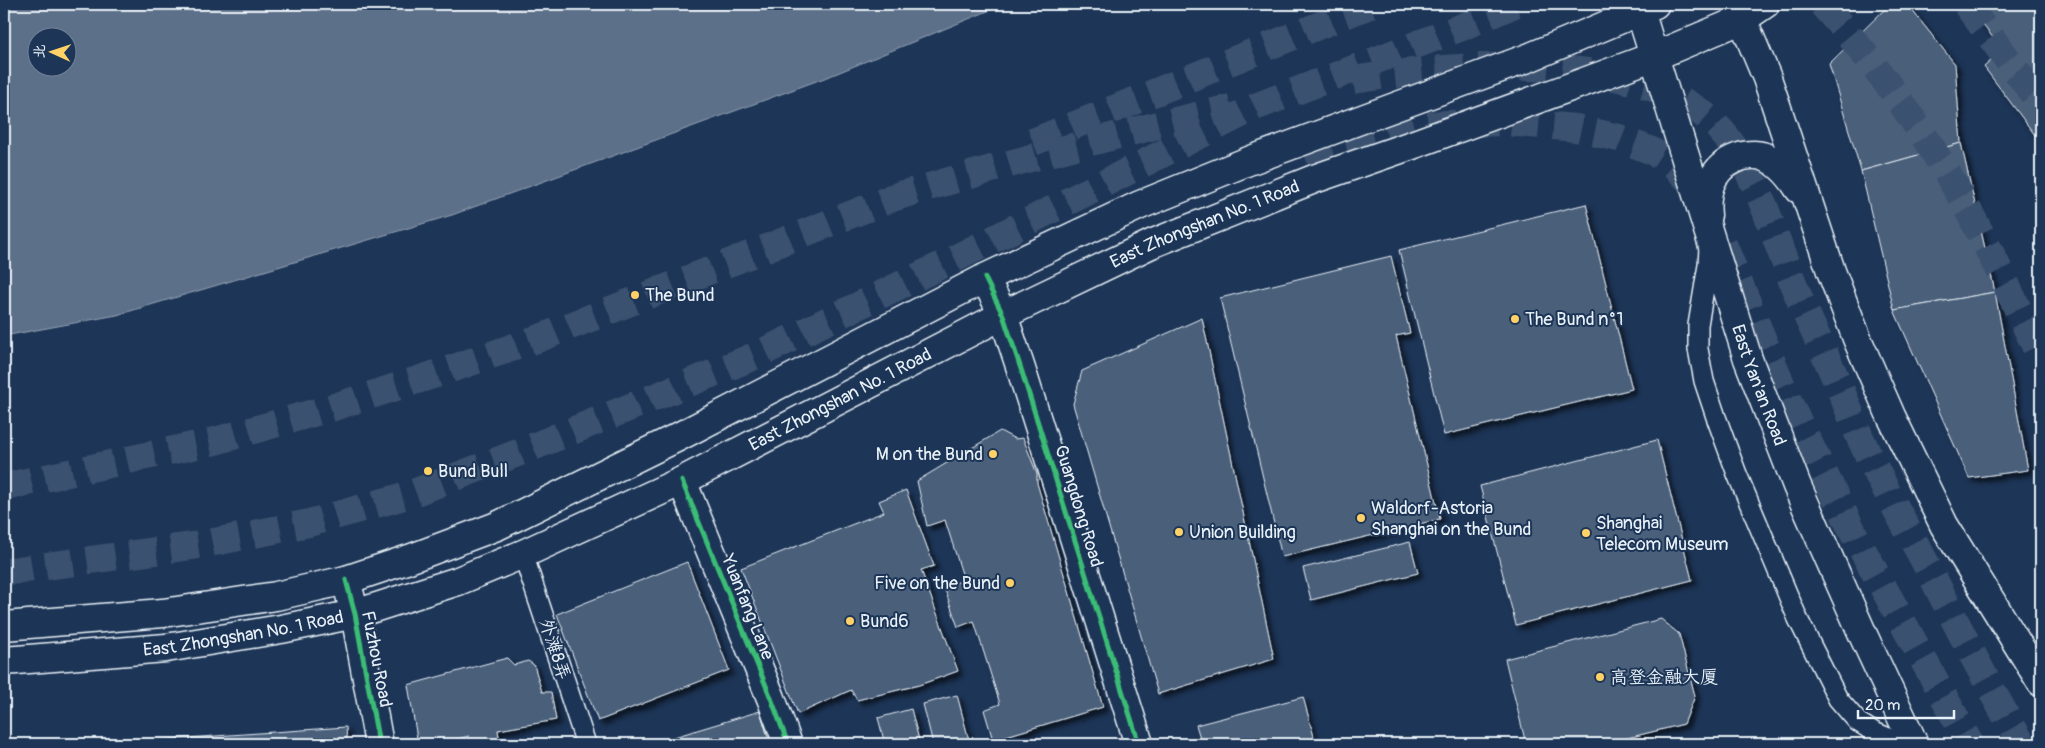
<svg xmlns="http://www.w3.org/2000/svg" width="2045" height="748" viewBox="0 0 2045 748" font-family="Pangolin,'LXGW WenKai TC',sans-serif">
<style>
.water{fill:#5d7089;stroke:#95a4b5;fill-rule:evenodd}
.building{fill:#495e7a;stroke:#e8f1f8;filter:url(#shadow)}
.lines{fill:none;stroke-linecap:round;stroke-linejoin:round}
.primary-tunnel{stroke:#3b516f;stroke-width:28;stroke-dasharray:28 14;stroke-linecap:butt}
.trunk-tunnel{stroke:#3b516f;stroke-width:28;stroke-dasharray:28 14;stroke-linecap:butt}
.service-casing{stroke:#e8f1f8;stroke-width:22}
.minor-casing{stroke:#e8f1f8;stroke-width:31}
.tertiary-casing{stroke:#e8f1f8;stroke-width:31}
.secondary-casing{stroke:#e8f1f8;stroke-width:31}
.primary-casing{stroke:#e8f1f8;stroke-width:31}
.service{stroke:#1d3557;stroke-width:19}
.minor{stroke:#1d3557;stroke-width:28}
.tertiary{stroke:#1d3557;stroke-width:28}
.secondary{stroke:#1d3557;stroke-width:28}
.primary{stroke:#1d3557;stroke-width:28}
.cycleway-casing{stroke:#1d3557;stroke-width:8}
.cycleway{stroke:#3abd76;stroke-width:5}
.poi-dot{fill:#ffd166;stroke:#1d3557;stroke-width:2}
.labels{text-anchor:middle;stroke-width:4;stroke-linejoin:round;paint-order:stroke}
.street-label{font-size:18px;fill:#e8f1f8;stroke:#1d3557}
.poi-label{font-size:18px;fill:#e8f1f8;stroke:#1d3557;text-anchor:start}
</style>
<defs>
<filter id="shadow"><feDropShadow dx="4.5" dy="4.5" stdDeviation="2.5" flood-color="#0009"/></filter>
</defs>
<rect width="100%" height="100%" fill="#1d3557"/>
<filter id="ink" filterUnits="userSpaceOnUse"><feTurbulence type="fractalNoise" baseFrequency=".02" numOctaves="2"/><feDisplacementMap in="SourceGraphic" scale="10" xChannelSelector="R" yChannelSelector="G"/><feConvolveMatrix kernelMatrix="1 2 1 2 8 2 1 2 1" color-interpolation-filters="sRGB"/></filter>
<g filter="url(#ink)">
<path class="water" d="M4,4H1005L830,76L452,215L117,315L4,336ZM38,38H68V68H38Z"/>
<g class="building">
<polygon points="1890,4 1907,4 1955,64 1961,143 1861,171 1829,64"/>
<polygon points="1966,4 2041,4 2041,143 1984,67 2003,50"/>
<polygon points="1961,143 1995,292 1894,310 1861,171"/>
<polygon points="1586,204 1632,389 1444,435 1399,250"/>
<polygon points="1391,256 1410,333 1396,336 1440,519 1282,557 1220,298"/>
<polygon points="1995,292 2028,470 1969,478 1894,310"/>
<polygon points="1202,318 1274,659 1158,694 1073,404 1082,371"/>
<polygon points="1000,431 1015,439 1023,438 1037,474 1037,483 1103,707 993,740 984,710 1000,704 974,621 958,627 944,587 964,580 945,520 927,526 917,481"/>
<polygon points="1657,440 1692,580 1516,625 1480,486"/>
<polygon points="906,490 934,566 921,570 958,671 919,685 857,700 851,690 798,714 741,568 884,512 879,501"/>
<polygon points="1410,542 1418,573 1311,600 1303,568"/>
<polygon points="687,562 729,670 598,721 557,614"/>
<polygon points="1661,619 1679,634 1695,696 1684,724 1603,744 1526,744 1505,659"/>
<polygon points="507,658 514,665 528,661 534,665 542,692 551,692 556,720 498,730 500,744 470,744 469,736 449,741 449,744 418,744 408,685"/>
<polygon points="957,695 970,744 933,744 923,704"/>
<polygon points="1303,697 1316,744 1202,744 1196,725"/>
<polygon points="911,709 920,744 885,744 878,718"/>
<polygon points="760,711 770,744 651,744"/>
<polygon points="346,727 347,744 100,744"/>
</g>
<g class="lines">
<g class="primary-tunnel">
<path d="M1353,80C1453,64 1612,51 1699,111C1750,146 1769,223 1791,278C1806,316 1825,353 1841,391C1849,409 1855,428 1864,446C1883,486 1905,525 1926,564C1957,625 1988,686 2022,744"/>
<polyline points="1033,142 1372,4"/>
<polyline points="1304,150 1421,125 1505,122 1576,128 1619,138 1652,151 1674,165 1699,191"/>
<path d="M888,199C1002,165 1115,134 1231,108"/>
<polyline points="1723,244 1789,403 1857,540 1970,744"/>
<polyline points="4,487 215,441 334,407 442,372 540,338 905,193"/>
<polyline points="4,572 199,545 309,523 408,495 528,449 755,356 956,258 1255,107 1462,27 1515,4"/>
</g>
<g class="trunk-tunnel">
<path d="M1822,4C1873,60 1918,123 1956,188C1987,243 2014,301 2041,358"/>
<polyline points="1966,4 2041,104"/>
</g>
<g class="service-casing">
<g id="service">
<polyline points="1709,248 1708,265 1698,325 1698,349 1704,381 1716,417 1737,474 1798,619 1838,699 1858,722 1874,732 1903,744"/>
<polyline points="523,554 586,744"/>
</g>
</g>
<g class="minor-casing">
<polyline id="minor" points="682,481 771,698 788,744"/>
</g>
<g class="tertiary-casing">
<g id="tertiary">
<polyline points="985,278 1003,315 1021,369 1139,744"/>
<polyline points="346,580 355,614 379,744"/>
</g>
</g>
<g class="secondary-casing">
<g id="secondary">
<polyline points="4,626 163,613 276,596 346,580 409,559 497,526 678,437 985,278 1140,205 1251,160 1528,58 1640,11"/>
<path id="s1" d="M4,661L166,648L281,629L355,614L458,581L523,554L682,481L1003,315L1151,244L1314,179L1412,145L1655,56L1743,19"/>
</g>
</g>
<g class="primary-casing">
<g id="primary">
<path id="s2" d="M1655,4L1640,11L1748,359L1797,486L1864,637L1914,744"/>
<polyline points="1736,4 1767,78 1831,271 1858,341 1891,416 1944,525 2041,682"/>
<polyline points="1743,19 1765,4"/>
<path d="M1707,215C1704,187 1715,163 1743,156C1749,155 1756,154 1762,156C1779,161 1790,175 1799,189"/>
</g>
</g>
<use href="#service" class="service"/>
<use href="#minor" class="minor"/>
<use href="#tertiary" class="tertiary"/>
<use href="#secondary" class="secondary"/>
<use href="#primary" class="primary"/>
<g class="cycleway-casing">
<g id="cycleway">
<polyline points="985,278 1003,315 1021,369 1139,744"/>
<polyline points="682,481 771,698 788,744"/>
<polyline points="346,580 355,614 379,744"/>
</g>
</g>
<use href="#cycleway" class="cycleway"/>
</g>
</g>
<g class="poi-dot">
<circle cx="635" cy="295" r="5"/>
<circle cx="1515" cy="319" r="5"/>
<circle cx="993" cy="454" r="5"/>
<circle cx="428" cy="471" r="5"/>
<circle cx="1361" cy="518" r="5"/>
<circle cx="1179" cy="532" r="5"/>
<circle cx="1586" cy="533" r="5"/>
<circle cx="1010" cy="583" r="5"/>
<circle cx="850" cy="621" r="5"/>
<circle cx="1600" cy="677" r="5"/>
</g>
<g class="labels">
<g class="street-label">
<text dy="6" stroke="none"><textPath href="#s1" startOffset="1291">East Zhongshan No. 1 Road</textPath></text>
<text dy="6" stroke="none"><textPath href="#s2" startOffset="409">East Yan'an Road</textPath></text>
<text dy="6" stroke="none"><textPath href="#s1" startOffset="886">East Zhongshan No. 1 Road</textPath></text>
<text transform="translate(1079 506) rotate(73)" y="6">Guangdong Road</text>
<text transform="translate(748 607) rotate(68)" y="6">Yuanfang Lane</text>
<text dy="6" stroke="none"><textPath href="#s1" startOffset="241">East Zhongshan No. 1 Road</textPath></text>
<text transform="translate(555 649) rotate(72)" y="6">外滩8弄</text>
<text transform="translate(377 659) rotate(79)" y="6">Fuzhou Road</text>
</g>
<g class="poi-label">
<text x="645" y="301">The Bund</text>
<text x="1525" y="325">The Bund n°1</text>
<text x="983" y="460" text-anchor="end">M on the Bund</text>
<text x="438" y="477">Bund Bull</text>
<text x="1371" y="514">Waldorf-Astoria<tspan x="1371" dy="21">Shanghai on the Bund</tspan></text>
<text x="1596" y="529">Shanghai<tspan x="1596" dy="21">Telecom Museum</tspan></text>
<text x="1189" y="538">Union Building</text>
<text x="1000" y="589" text-anchor="end">Five on the Bund</text>
<text x="860" y="627">Bund6</text>
<text x="1610" y="683">高登金融大厦</text>
</g>
</g>
<rect width="2045" height="748" fill="none" stroke="#1d3557" stroke-width="20"/>
<rect x="10" y="10" width="2025" height="728" fill="none" stroke="#e8f1f8" stroke-width="2" filter="url(#ink)"/>
<g transform="translate(52 52) rotate(273)"><circle r="24" fill="#1d3557" stroke="#6e8097"/>
<path d="M0-4L9 19L0 12L-9 19Z" fill="#ffd166"/>
<text y="-8" font-size="14" font-weight="bold" text-anchor="middle" fill="#e8f1f8">北</text>
</g>
<path d="M1858 710v8h96v-8" fill="none" stroke="#e8f1f8" stroke-width="2.5"/>
<text x="1865" y="710" font-size="15" fill="#e8f1f8" stroke="#1d3557" stroke-width="4" paint-order="stroke">20 m</text>
</svg>
